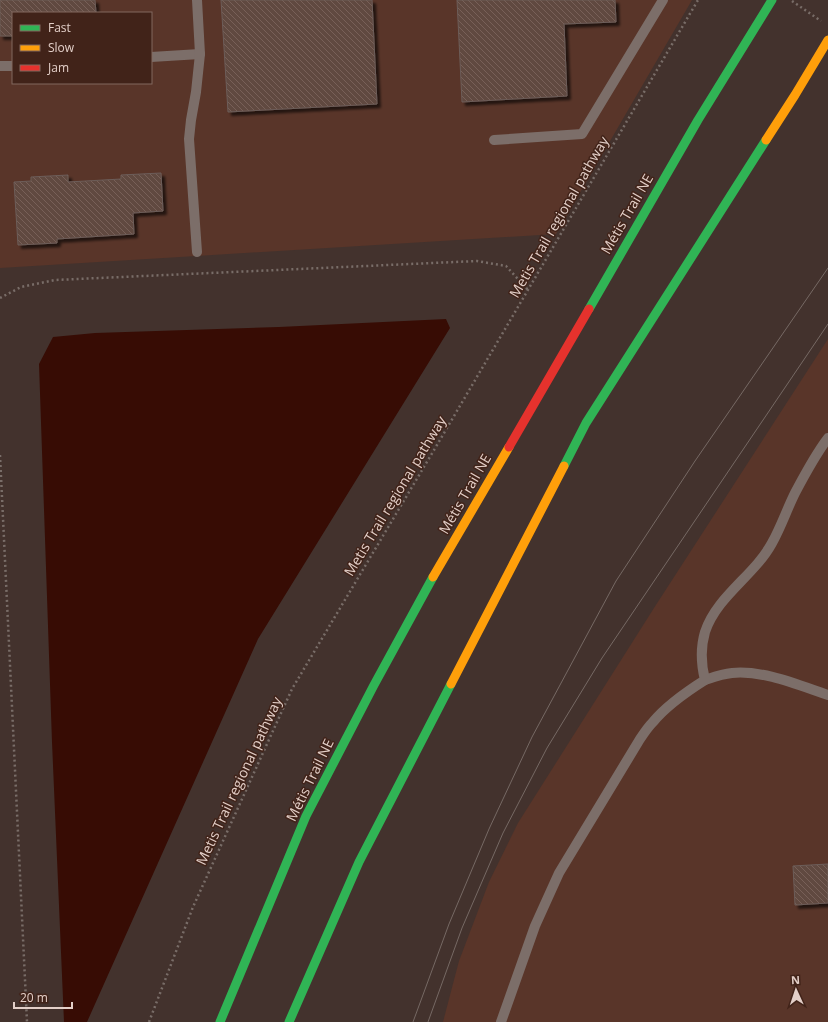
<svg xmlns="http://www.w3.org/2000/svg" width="828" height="1022" viewBox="0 0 828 1022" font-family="'Open Sans',sans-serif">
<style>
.built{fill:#593529;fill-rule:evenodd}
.water{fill:#370c04}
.building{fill:url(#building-back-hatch);stroke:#6c5d59;filter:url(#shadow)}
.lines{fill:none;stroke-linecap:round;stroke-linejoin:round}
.path{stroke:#796d68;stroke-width:2.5;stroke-dasharray:2 3;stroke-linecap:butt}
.lane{stroke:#7c6e69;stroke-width:10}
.fast{stroke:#30b455;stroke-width:9}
.slow{stroke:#ff9f0a;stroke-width:9}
.jam{stroke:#e5322d;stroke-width:9}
.tram{stroke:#766964;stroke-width:1}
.labels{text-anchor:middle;stroke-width:3;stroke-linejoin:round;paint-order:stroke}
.street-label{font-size:14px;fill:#e3cfc8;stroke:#412319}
</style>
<defs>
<pattern id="building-back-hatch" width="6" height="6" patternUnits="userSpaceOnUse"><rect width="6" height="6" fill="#61483f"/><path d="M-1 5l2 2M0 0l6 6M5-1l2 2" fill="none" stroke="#786159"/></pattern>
<filter id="shadow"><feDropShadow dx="3.5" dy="3.5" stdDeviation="1" flood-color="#0009"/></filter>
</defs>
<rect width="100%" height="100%" fill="#43322d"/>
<g class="built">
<path d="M0,0H692L556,234L0,268ZM13,13H151V83H13Z"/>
<polygon points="828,339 828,1022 443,1022 459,961 489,882 518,823 654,608"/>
</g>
<polygon class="water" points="446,319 450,328 258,639 87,1022 64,1022 52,742 39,364 53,337 95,333 279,327"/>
<g class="building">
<polygon points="0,0 95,0 96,13 13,13 13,36 0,36"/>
<polygon points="221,0 372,0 377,104 228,112"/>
<polygon points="457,0 615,0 616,22 564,24 567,96 462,102"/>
<polygon points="161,173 163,211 133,213 134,234 57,239 57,243 18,245 14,182 31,181 31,177 68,175 68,182 121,179 121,175"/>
<polygon points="828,864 828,903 795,905 793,866"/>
</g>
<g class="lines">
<g class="path">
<polyline points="792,1 821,21"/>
<polyline points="0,298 21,287 55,280 477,261 506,266 528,290"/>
<polyline points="0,455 27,1022"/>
<polyline points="149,1022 193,907 292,689 437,445 698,0"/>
</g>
<g class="lane">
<polyline points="151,57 200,54"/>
<polyline points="0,66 13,66"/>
<polyline points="494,140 582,134 663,0"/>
<polyline points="197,252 189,139 191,120 196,92 200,54 197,0"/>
<path d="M705,680C714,677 722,674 732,673C764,670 798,685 828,695"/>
<path d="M501,1022L535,926L559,873L640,739C644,733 648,727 653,722C667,705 686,692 705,680C701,664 700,649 705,632C717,596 754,576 772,543C781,527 787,509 795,493C805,474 815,455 828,438"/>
</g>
<g class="fast">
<polyline points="589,309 698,120 772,0"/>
<polyline points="564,466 586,423 766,140"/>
<polyline points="220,1022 306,816 374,685 433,577"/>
<polyline points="289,1022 359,862 451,684"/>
</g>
<g class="slow">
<polyline points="766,140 795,95 828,40"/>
<polyline points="433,577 509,447"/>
<polyline points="451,684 564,466"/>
</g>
<polyline class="jam" points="509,447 589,309"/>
<g class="tram">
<polyline points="413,1022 449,924 489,829 532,737 616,581 695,461 828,268"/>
<polyline points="428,1022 462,928 503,833 547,748 602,658 828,324"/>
</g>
</g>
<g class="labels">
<g class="street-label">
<text transform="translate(627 214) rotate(-60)" y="5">Métis Trail NE</text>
<text transform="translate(559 217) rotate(-60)" y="5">Metis Trail regional pathway</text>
<text transform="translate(465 494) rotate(-60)" y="5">Métis Trail NE</text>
<text transform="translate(395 496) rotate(-59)" y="5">Metis Trail regional pathway</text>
<text transform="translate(310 780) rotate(-64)" y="5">Métis Trail NE</text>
<text transform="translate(239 781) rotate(-65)" y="5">Metis Trail regional pathway</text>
</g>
</g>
<rect x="12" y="12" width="140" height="72" fill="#412319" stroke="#82685f"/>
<rect x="20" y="25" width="20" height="6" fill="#30b455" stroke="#82685f"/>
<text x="48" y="32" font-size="12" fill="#e3cfc8">Fast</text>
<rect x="20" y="45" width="20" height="6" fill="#ff9f0a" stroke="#82685f"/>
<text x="48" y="52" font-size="12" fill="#e3cfc8">Slow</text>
<rect x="20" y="65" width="20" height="6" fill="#e5322d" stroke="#82685f"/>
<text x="48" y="72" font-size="12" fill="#e3cfc8">Jam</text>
<g transform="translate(796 990) rotate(357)" stroke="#412319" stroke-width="3" paint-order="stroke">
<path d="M0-3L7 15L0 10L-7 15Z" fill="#e3cfc8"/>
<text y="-6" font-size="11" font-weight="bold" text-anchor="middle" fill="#e3cfc8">N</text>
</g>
<path d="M14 1002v6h58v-6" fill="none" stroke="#e3cfc8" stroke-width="2"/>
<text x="20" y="1002" font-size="12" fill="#e3cfc8" stroke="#412319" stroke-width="3" paint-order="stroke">20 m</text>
</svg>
